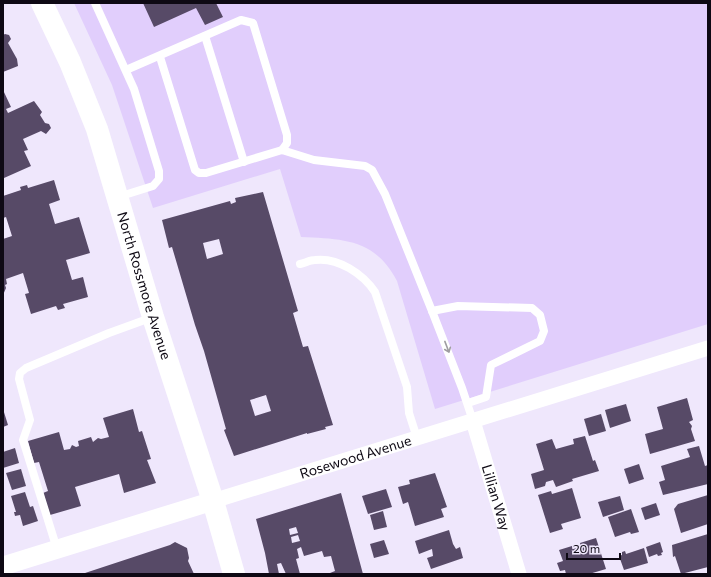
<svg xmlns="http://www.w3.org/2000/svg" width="711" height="577" viewBox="0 0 711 577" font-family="Commissioner,sans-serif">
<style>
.green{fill:#e1cefc}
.building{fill:#574a67;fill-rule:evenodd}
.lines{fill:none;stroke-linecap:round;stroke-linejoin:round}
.service{stroke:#fff;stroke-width:8}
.minor{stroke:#fff;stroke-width:15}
.tertiary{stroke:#fff;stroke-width:19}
.secondary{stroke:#fff;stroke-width:22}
.oneway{stroke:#9f9da1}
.labels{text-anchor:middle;stroke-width:4;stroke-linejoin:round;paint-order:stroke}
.street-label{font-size:14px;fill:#0e0914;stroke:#efe7fc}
</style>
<rect width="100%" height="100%" fill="#efe7fc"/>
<path class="green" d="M74,3H708V324L435,409L397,281C375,239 344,239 301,237L280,169L153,208L112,85Z"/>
<g class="building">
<polygon points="143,3 216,3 223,17 205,25 196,8 154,27"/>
<polygon points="5,34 9,35 11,39 8,43 17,59 18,66 3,72 3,35"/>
<polygon points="3,90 11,107 6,109 8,113 34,101 42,112 40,115 45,123 49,124 51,128 46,134 41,131 23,139 28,150 24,151 31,166 4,178"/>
<polygon points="54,180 60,200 49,204 55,224 79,217 90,253 66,260 72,280 83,277 88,297 63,304 65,308 58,310 56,306 31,314 25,294 29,293 23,273 6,279 7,284 5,285 6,288 3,295 3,239 12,236 6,217 3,218 3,196 21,190 20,187 27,185 28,188"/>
<path d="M263,192L298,311L293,313L303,347L308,346L333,425L325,427L326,429L307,434V433L234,456L224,430L226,429L204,351L195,325L172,247L169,248L162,220L230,201L231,204L236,202L235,198ZM219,239L223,254L207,259L203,243ZM266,395L271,411L255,416L250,400Z"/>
<polygon points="687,398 693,420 689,422 692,426 691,429 695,441 650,454 645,434 663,429 657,407"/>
<polygon points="626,404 631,421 610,428 605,410"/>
<polygon points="3,409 8,425 3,427"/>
<polygon points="133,409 139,432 142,431 151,459 147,460 156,483 124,493 119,474 75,487 81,506 50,515 43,493 48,491 39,462 34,463 28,441 59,432 64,450 70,449 72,445 76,447 79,446 78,441 91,437 93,442 98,438 101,439 109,437 103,418"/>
<polygon points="601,414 606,431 589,436 584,419"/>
<polygon points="585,436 593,461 595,460 599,471 572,479 573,481 556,487 553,480 546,482 545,486 535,489 531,474 544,470 536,444 552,439 556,449 574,444 573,439"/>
<polygon points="699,446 705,466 708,465 708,484 663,495 659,482 665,480 661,466 690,457 687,449"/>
<polygon points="15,448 19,463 3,468 3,452"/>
<polygon points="639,464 644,479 629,484 624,469"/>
<polygon points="21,469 26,486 12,490 6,473"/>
<polygon points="435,473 447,507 441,509 444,517 415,526 408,502 403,504 398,487 410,484 409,480"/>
<polygon points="572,488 581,518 561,524 563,529 550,533 538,495 551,491 552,494"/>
<polygon points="386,489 392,507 368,514 362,496"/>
<polygon points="25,492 30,507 33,506 38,521 23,526 20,515 15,516 14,512 16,512 11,496"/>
<path d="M341,493L363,574H330V573L335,571L331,556L324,557L322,551L304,556L301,547L297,549L299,558L296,559L300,574H286L281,563L277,564L279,574H269L265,553L256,519ZM296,527L298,533L290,535L289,529ZM298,535L300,541L292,543L291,537Z"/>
<polygon points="708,495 708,524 681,533 674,509 678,504"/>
<polygon points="620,496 624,510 603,517 598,502"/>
<polygon points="656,503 660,515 645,520 641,508"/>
<polygon points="631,509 639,532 631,534 630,532 615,537 608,517"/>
<polygon points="383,511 387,527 374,530 370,515"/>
<polygon points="449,530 453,544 456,549 460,547 463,558 431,569 427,558 433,556 432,549 419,554 415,541"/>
<polygon points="708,534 708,567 681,574 675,556 673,557 672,545"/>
<polygon points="596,538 606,569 589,574 566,574 565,570 560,571 557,563 563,561 559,550 572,546 573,549 581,547 580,543"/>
<polygon points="384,540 389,554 374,558 370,544"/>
<polygon points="175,542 187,548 189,558 188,561 194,574 82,574 170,545"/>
<polygon points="660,542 663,552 661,553 662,555 658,556 657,554 649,557 646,547"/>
<polygon points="644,548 648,563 624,570 619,556 622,555 622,552 625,551 626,554"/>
</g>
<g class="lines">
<g class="service">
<polyline points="95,3 134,89 159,171 159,179 153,186 118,197"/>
<polyline points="205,36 244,162"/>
<polyline points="160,57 195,170 199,173 206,173 282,150 314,160 365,166 372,170 385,194 432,311 462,388 473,421"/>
<polyline points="126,70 241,20 253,23 287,135 287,143 282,150"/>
<path d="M300,264C305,263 310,260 315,260C338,257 363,274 375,292L407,387L409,413L417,438"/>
<polyline points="432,311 458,306 532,308 540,315 544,331 540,341 491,365 486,397 468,403"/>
<polyline points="57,549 23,440 30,420 19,379 20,373 26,368 109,333 153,317"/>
</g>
<g class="minor">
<path id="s1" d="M473,421L519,574"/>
<path id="s2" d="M213,501L708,348"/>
</g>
<polyline class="tertiary" points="3,566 213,501"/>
<path class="secondary" id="s3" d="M42,3L70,62L97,129L153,317L213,501L234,574"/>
</g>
<defs><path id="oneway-shaft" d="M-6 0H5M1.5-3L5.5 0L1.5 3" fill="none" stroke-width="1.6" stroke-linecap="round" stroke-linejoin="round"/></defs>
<use class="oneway" href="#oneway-shaft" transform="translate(447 347) rotate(69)"/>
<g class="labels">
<g class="street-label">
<text dy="5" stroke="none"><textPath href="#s3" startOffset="301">North Rossmore Avenue</textPath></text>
<text dy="5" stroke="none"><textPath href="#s2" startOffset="149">Rosewood Avenue</textPath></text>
<text dy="5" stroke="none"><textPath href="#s1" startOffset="80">Lillian Way</textPath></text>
</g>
</g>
<rect width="711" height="577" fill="none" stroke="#0e0914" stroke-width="8"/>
<path d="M567 553v6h53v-6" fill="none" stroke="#0e0914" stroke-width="2"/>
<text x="573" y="553" font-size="12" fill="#0e0914" stroke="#efe7fc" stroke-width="3" paint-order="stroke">20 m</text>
</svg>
